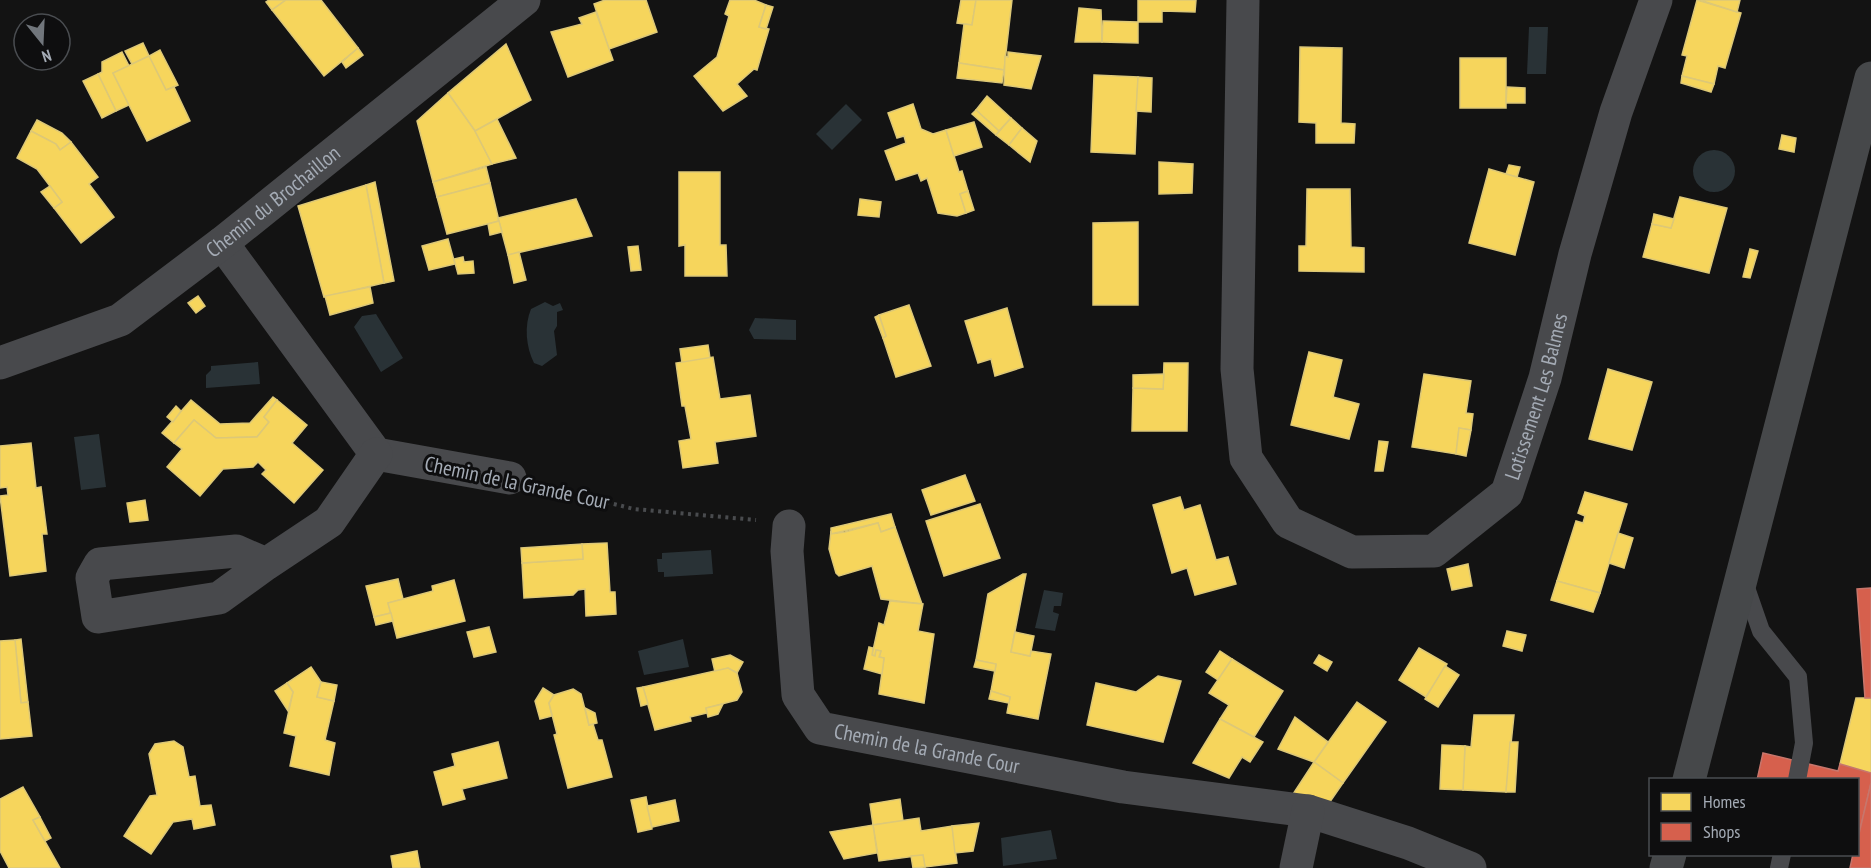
<svg xmlns="http://www.w3.org/2000/svg" width="1871" height="868" viewBox="0 0 1871 868" font-family="'PT Sans Narrow',sans-serif">
<style>
.water{fill:#293236}
.homes{fill:#f6d55c;stroke:#ddc877;stroke-width:1.5}
.shops{fill:#d6604d;stroke:#c7766c;stroke-width:1.5}
.lines{fill:none;stroke-linecap:round;stroke-linejoin:round}
.path{stroke:#494b4e;stroke-width:4;stroke-dasharray:3 4.5;stroke-linecap:butt}
.service{stroke:#48494c;stroke-width:18}
.minor{stroke:#48494c;stroke-width:33}
.secondary{stroke:#46484a;stroke-width:33}
.labels{text-anchor:middle;stroke-width:6;stroke-linejoin:round;paint-order:stroke}
.street-label{font-size:21px;fill:#a4abb5;stroke:#0e0e0f}
</style>
<rect width="100%" height="100%" fill="#131313"/>
<g class="water">
<polygon points="1529,27 1548,27 1546,74 1527,74"/>
<polygon points="846,104 862,120 832,150 816,134"/>
<circle cx="1714" cy="171" r="21"/>
<path d="M545,302L553,306L560,303L563,310L557,312V326L554,331L557,355L542,366L534,363C526,347 524,326 531,309Z"/>
<polygon points="376,314 403,358 381,372 354,327 362,316"/>
<polygon points="755,318 796,320 796,340 754,339 749,330"/>
<polygon points="258,362 260,384 206,388 206,375 211,370 211,366"/>
<polygon points="99,434 106,487 81,490 74,437"/>
<polygon points="711,550 713,574 664,577 664,572 658,572 657,559 662,559 662,553"/>
<polygon points="1044,590 1063,593 1061,606 1054,606 1053,612 1059,614 1055,631 1035,628"/>
<polygon points="683,639 689,667 644,675 638,651"/>
<polygon points="1051,830 1057,859 1003,866 1001,838"/>
</g>
<g class="homes">
<polygon points="269,0 286,0 272,10 266,2"/>
<polygon points="286,0 321,0 358,48 324,76 272,10"/>
<polygon points="605,0 646,0 657,32 609,49 594,4"/>
<polygon points="730,0 754,0 766,5 759,27 769,29 757,70 754,69 737,84 747,96 723,111 694,76 717,57 729,16 725,14"/>
<polygon points="961,0 976,0 972,25 957,23"/>
<polygon points="976,0 1012,0 1004,70 959,63 964,24 972,25"/>
<polygon points="1138,0 1196,0 1195,12 1162,11 1162,22 1138,22"/>
<polygon points="1697,0 1741,13 1725,68 1718,66 1714,84 1682,76 1687,56 1682,55"/>
<polygon points="1700,0 1740,0 1737,12"/>
<polygon points="766,5 773,7 766,29 759,27"/>
<polygon points="1079,8 1101,10 1102,42 1075,42"/>
<polygon points="596,12 613,60 568,77 551,32 582,24 579,18"/>
<polygon points="1103,21 1138,22 1138,43 1102,42"/>
<polygon points="143,43 149,56 132,64 125,51"/>
<polygon points="506,44 531,100 475,131 448,93"/>
<polygon points="1300,47 1342,48 1341,123 1355,124 1354,143 1316,143 1316,123 1299,122"/>
<polygon points="358,48 363,55 346,68 342,62"/>
<polygon points="160,50 178,85 166,90 149,56"/>
<polygon points="122,52 129,66 113,73 129,105 116,111 98,74 102,72 102,62"/>
<polygon points="1008,52 1041,56 1031,89 1004,85 1005,56 1008,57"/>
<polygon points="149,56 166,90 174,87 190,121 147,141 113,73"/>
<rect x="1460" y="58" width="46" height="50"/>
<polygon points="959,63 1004,70 1002,83 957,78"/>
<polygon points="98,74 116,111 102,118 83,81"/>
<polygon points="1094,75 1138,77 1135,154 1091,152"/>
<polygon points="1682,76 1714,84 1711,92 1681,83"/>
<polygon points="1138,77 1152,78 1151,112 1136,111"/>
<polygon points="1507,87 1525,88 1525,103 1506,103"/>
<polygon points="448,93 475,131 492,164 433,182 417,121"/>
<polygon points="987,96 1011,118 999,131 976,110"/>
<polygon points="913,104 921,129 933,134 946,130 959,172 962,171 968,191 960,194 966,213 957,216 938,213 927,178 921,181 918,173 896,180 885,151 906,143 904,136 897,138 888,113"/>
<polygon points="976,110 999,131 996,135 972,114"/>
<polygon points="1011,118 1022,128 1009,145 996,135"/>
<polygon points="497,119 516,158 492,164 475,131"/>
<polygon points="37,120 62,133 71,142 60,150 56,144 31,131"/>
<polygon points="974,122 982,147 954,156 946,130"/>
<polygon points="1022,128 1037,141 1030,162 1009,145"/>
<polygon points="31,131 56,144 60,150 71,142 98,177 89,184 114,217 81,243 54,208 62,202 37,169 17,158"/>
<polygon points="1782,135 1796,138 1794,152 1779,149"/>
<polygon points="1159,162 1193,164 1192,193 1159,194"/>
<polygon points="1509,165 1520,167 1517,177 1506,174"/>
<polygon points="486,167 490,183 437,197 433,182"/>
<polygon points="1489,169 1534,182 1515,255 1469,243"/>
<polygon points="679,172 720,172 720,245 726,245 727,276 685,276 685,245 679,246"/>
<polygon points="375,182 394,281 384,283 366,185"/>
<polygon points="490,183 499,221 447,234 437,197"/>
<polygon points="366,185 384,283 324,297 298,206"/>
<polygon points="50,186 62,202 54,208 41,192"/>
<polygon points="1307,189 1350,189 1351,247 1364,248 1364,272 1299,271 1299,246 1306,246"/>
<polygon points="968,191 974,210 966,213 960,194"/>
<polygon points="1680,197 1727,208 1709,273 1643,257 1652,224 1671,228"/>
<polygon points="576,199 592,236 508,255 498,218"/>
<polygon points="860,199 881,202 879,217 858,215"/>
<polygon points="1654,214 1674,219 1671,228 1652,224"/>
<polygon points="499,221 502,232 490,235 488,224"/>
<polygon points="1138,222 1138,305 1093,305 1093,223"/>
<polygon points="448,239 455,264 429,270 422,246"/>
<polygon points="638,246 641,270 631,271 628,247"/>
<polygon points="1750,249 1758,251 1750,278 1743,277"/>
<polygon points="519,252 526,280 514,283 508,255"/>
<polygon points="463,257 464,262 473,261 474,273 458,274 454,259"/>
<polygon points="370,287 373,303 330,315 325,296"/>
<polygon points="198,296 205,306 196,313 188,303"/>
<polygon points="909,305 931,366 896,377 883,338 886,336 879,315"/>
<polygon points="1007,308 1023,367 995,376 991,359 978,363 965,321"/>
<polygon points="879,315 886,336 883,338 875,317"/>
<polygon points="708,345 710,358 682,363 680,349"/>
<polygon points="1309,352 1342,360 1333,397 1359,404 1349,439 1291,425"/>
<polygon points="713,357 720,399 750,395 756,436 715,442 718,463 683,468 679,441 691,439 685,406 682,406 676,363"/>
<polygon points="1164,363 1188,363 1187,431 1132,431 1133,388 1163,389"/>
<polygon points="1608,369 1652,382 1632,450 1589,439"/>
<polygon points="1164,374 1163,389 1133,388 1133,375"/>
<polygon points="1424,374 1471,381 1466,413 1473,414 1471,430 1459,428 1456,454 1412,447"/>
<polygon points="273,397 277,400 264,417 269,422 257,437 216,438 194,420 174,443 162,433 191,400 220,424 250,423"/>
<polygon points="277,400 307,425 292,443 323,470 294,503 262,474 266,470 258,462 253,467 223,469 200,496 167,467 182,449 174,443 194,420 216,438 257,437 269,422 264,417"/>
<polygon points="176,406 181,411 173,422 167,417"/>
<polygon points="1459,428 1471,430 1466,456 1456,454"/>
<polygon points="1379,441 1388,442 1383,471 1375,471"/>
<polygon points="31,443 36,488 41,487 47,534 42,534 46,571 10,576 0,496 8,495 7,487 0,488 0,446"/>
<polygon points="965,475 975,501 931,515 922,490"/>
<polygon points="1585,492 1627,504 1600,593 1557,581 1576,521 1583,523 1585,516 1578,513"/>
<polygon points="1180,497 1184,510 1200,505 1216,560 1228,557 1236,584 1195,595 1187,568 1172,573 1153,505"/>
<polygon points="145,500 148,520 130,522 127,503"/>
<polygon points="980,504 1000,558 944,576 926,521"/>
<polygon points="891,514 895,527 881,532 878,523 831,534 831,528"/>
<polygon points="878,523 881,532 895,527 922,604 881,599 872,566 839,576 836,573 829,549 831,531 831,534 845,532"/>
<polygon points="1618,533 1633,538 1624,568 1609,563"/>
<polygon points="607,543 610,592 615,592 616,614 586,616 585,589 578,590 573,595 524,598 522,563 583,559 582,544"/>
<polygon points="582,544 583,559 522,563 521,548"/>
<polygon points="1468,564 1472,586 1452,590 1447,569"/>
<polygon points="1023,574 1026,574 1011,652 1030,656 1031,651 1051,654 1038,719 1007,713 1010,697 991,691 996,664 976,660 988,594"/>
<polygon points="398,579 403,599 388,603 391,613 374,617 366,586"/>
<polygon points="454,580 465,621 397,638 388,603 433,591 432,586"/>
<polygon points="1557,581 1600,593 1593,612 1551,600"/>
<polygon points="890,601 923,604 918,631 934,634 924,703 879,694 884,658 879,657 881,651 876,650 875,656 872,655 879,623 884,625"/>
<polygon points="391,613 393,621 376,625 374,617"/>
<polygon points="489,627 496,652 474,657 467,632"/>
<polygon points="1507,631 1526,635 1522,651 1503,646"/>
<polygon points="1015,632 1034,636 1030,656 1011,652"/>
<polygon points="21,639 28,702 21,703 15,640"/>
<polygon points="15,640 21,703 28,702 32,736 0,739 0,641"/>
<polygon points="869,647 873,648 872,655 875,656 876,650 881,651 879,657 884,658 882,674 864,669"/>
<polygon points="1419,648 1447,664 1426,697 1399,680"/>
<polygon points="1220,651 1232,659 1218,680 1206,672"/>
<polygon points="730,655 743,662 737,673 728,668 715,672 712,659"/>
<polygon points="1319,655 1332,662 1327,671 1314,663"/>
<polygon points="1232,659 1283,691 1254,737 1220,719 1229,705 1209,693"/>
<polygon points="976,660 996,664 995,671 974,667"/>
<polygon points="1445,666 1459,675 1438,707 1425,699"/>
<polygon points="311,667 321,682 317,697 334,701 325,740 335,743 329,775 290,766 296,736 284,733 293,692 287,683"/>
<polygon points="728,668 737,673 742,692 737,700 706,708 707,713 690,717 691,721 655,730 643,687"/>
<polygon points="1158,676 1181,681 1163,742 1087,725 1096,683 1136,692"/>
<polygon points="321,682 337,685 334,701 317,697"/>
<polygon points="287,683 293,692 288,711 275,691"/>
<polygon points="643,687 648,704 641,706 637,688"/>
<polygon points="543,688 554,695 549,703 552,716 540,719 535,701"/>
<polygon points="573,689 581,694 589,725 593,724 598,740 602,740 612,777 568,788 554,735 557,734 549,703 554,695"/>
<polygon points="991,691 1010,697 1009,703 989,699"/>
<polygon points="1856,698 1871,698 1871,773 1840,764"/>
<polygon points="1357,702 1386,722 1343,783 1314,762"/>
<polygon points="723,704 718,714 708,717 706,708"/>
<polygon points="585,708 595,713 597,723 589,725"/>
<polygon points="1474,715 1514,715 1506,792 1463,790 1465,746 1471,747"/>
<polygon points="1295,717 1328,742 1314,762 1278,749"/>
<polygon points="1220,719 1263,742 1250,762 1242,757 1229,778 1193,763"/>
<polygon points="174,741 183,747 189,777 195,776 200,806 211,805 215,825 194,829 192,819 173,822 151,854 124,836 150,796 157,795 149,754 155,744"/>
<polygon points="498,742 507,778 462,789 465,799 443,805 434,772 455,766 452,754"/>
<polygon points="1510,742 1518,742 1515,792 1506,792"/>
<polygon points="1442,745 1465,746 1463,790 1440,789"/>
<polygon points="1314,762 1343,783 1327,806 1293,794"/>
<polygon points="23,787 40,817 33,820 60,868 9,868 0,851 0,799"/>
<polygon points="646,797 652,829 638,832 631,800"/>
<polygon points="900,799 903,821 873,825 870,804"/>
<polygon points="675,800 679,821 652,827 647,806"/>
<polygon points="40,817 51,838 45,841 33,820"/>
<polygon points="919,818 921,831 952,826 957,863 925,867 923,855 879,861 873,825"/>
<polygon points="979,823 973,851 955,853 952,826"/>
<polygon points="873,825 877,853 844,859 830,832"/>
<polygon points="417,851 420,868 393,868 391,856"/>
<polygon points="923,855 925,867 913,868 911,856"/>
</g>
<g class="shops">
<polygon points="1871,588 1871,698 1865,698 1857,589"/>
<polygon points="1763,753 1838,771 1840,764 1871,773 1871,783 1858,838 1858,780 1757,780"/>
<polygon points="1871,783 1871,868 1850,868 1853,854 1858,854 1858,838"/>
</g>
<g class="lines">
<polyline class="path" points="541,486 634,509 756,520"/>
<g class="service">
<polyline points="1744,582 1761,631 1798,677 1804,743 1797,780"/>
<polyline points="1779,868 1782,854"/>
</g>
<g class="minor">
<path id="s1" d="M1243,0L1237,369L1246,458L1288,522L1352,552L1434,551L1507,493L1545,378L1575,254L1616,112L1656,0"/>
<polyline points="222,243 376,454 510,478"/>
<path id="s2" d="M0,363L120,320L222,243L524,0"/>
<path id="s3" d="M789,526L787,551L798,695L820,728L1123,787L1308,811L1408,843L1470,868"/>
<polyline points="266,564 219,598 98,617 92,578 100,564 236,551 266,564 329,522 376,454"/>
<polyline points="1296,868 1308,811"/>
</g>
<g class="secondary">
<polyline points="1689,780 1871,78"/>
<polyline points="1666,868 1670,854"/>
</g>
</g>
<g class="labels">
<g class="street-label">
<text dy="7" stroke="none"><textPath href="#s2" startOffset="321">Chemin du Brochaillon</textPath></text>
<text dy="7" stroke="none"><textPath href="#s1" startOffset="882">Lotissement Les Balmes</textPath></text>
<text transform="translate(517 483) rotate(12)" y="7">Chemin de la Grande Cour</text>
<text dy="7" stroke="none"><textPath href="#s3" startOffset="318">Chemin de la Grande Cour</textPath></text>
</g>
</g>
<rect x="1649" y="778" width="210" height="78" fill="#0e0e0f" stroke="#4a4d51" stroke-width="1.5"/>
<rect x="1661" y="793" width="30" height="18" fill="#f6d55c" stroke="#4a4d51" stroke-width="1.5"/>
<text x="1703" y="808" font-size="18" fill="#a4abb5">Homes</text>
<rect x="1661" y="823" width="30" height="18" fill="#d6604d" stroke="#4a4d51" stroke-width="1.5"/>
<text x="1703" y="838" font-size="18" fill="#a4abb5">Shops</text>
<g transform="translate(42 42) rotate(162)"><circle r="28" fill="#0e0e0f" stroke="#4a4d51" stroke-width="1.5"/>
<path d="M0-4.5L10 22L0 15L-10 22Z" fill="#71767c"/>
<text y="-9" font-size="16" font-weight="bold" text-anchor="middle" fill="#a4abb5">N</text>
</g>
</svg>
